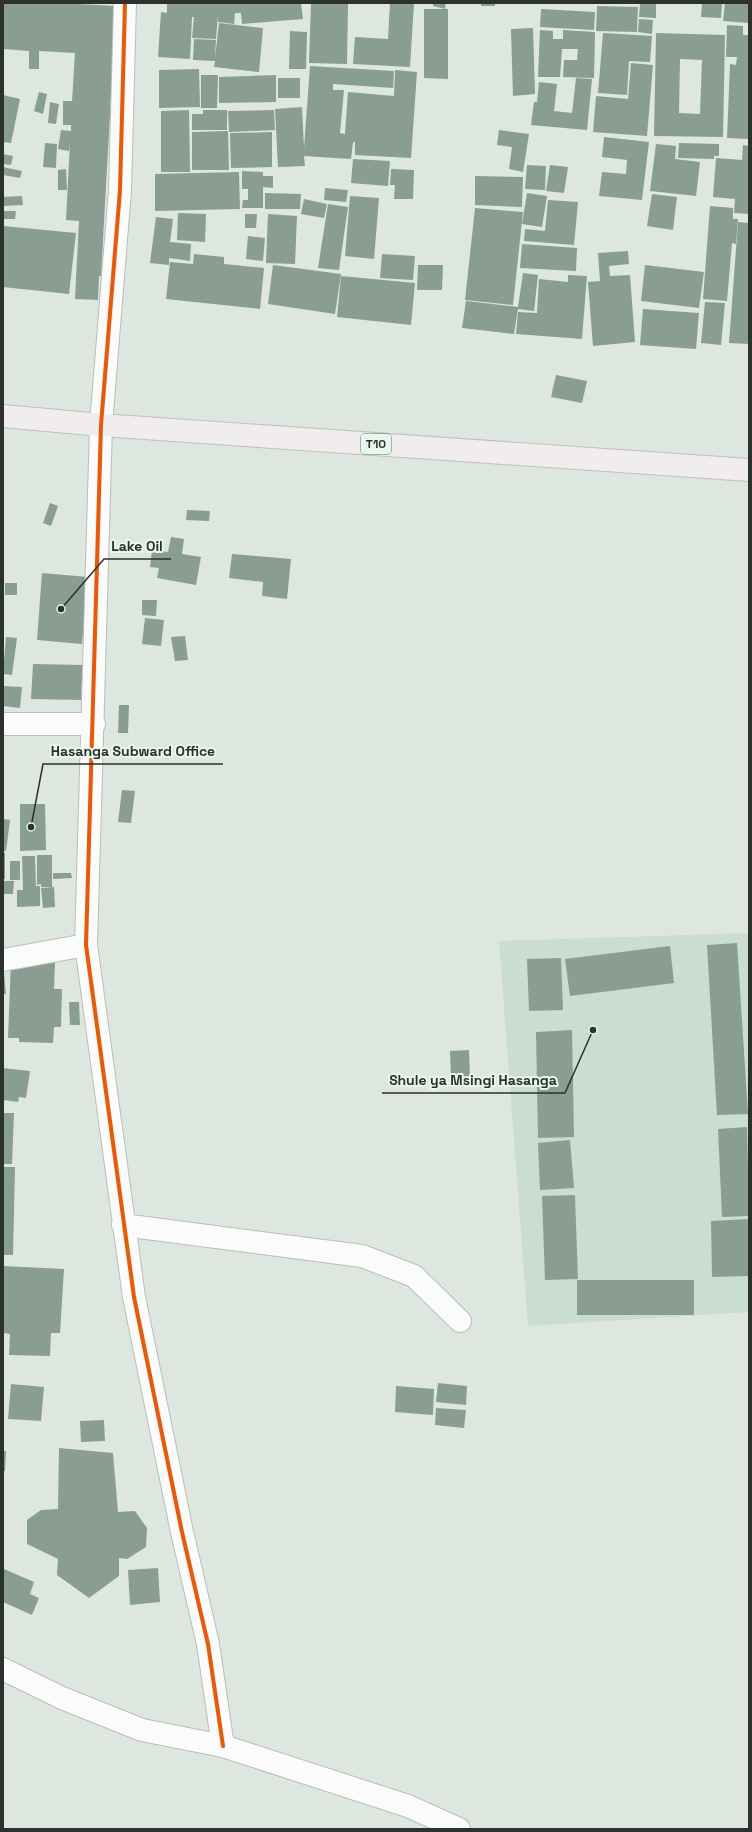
<svg xmlns="http://www.w3.org/2000/svg" width="752" height="1832" viewBox="0 0 752 1832" font-family="'Space Grotesk',sans-serif">
<style>
.built{fill:#cbdcd1}
.building{fill:#8a9d92;fill-rule:evenodd}
.lines{fill:none;stroke-linecap:round;stroke-linejoin:round}
.minor-casing{stroke:#b8beba;stroke-width:24}
.highway-casing{stroke:#bdc1be;stroke-width:24}
.minor{stroke:#fafbfa;stroke-width:22}
.highway{stroke:#f1ecee;stroke-width:22}
.cycleway-casing{stroke:#e7f7ec;stroke-width:6}
.cycleway{stroke:#e8590c;stroke-width:4}
.labels{text-anchor:middle;stroke-width:4;stroke-linejoin:round;paint-order:stroke}
.shield{fill:#e7f7ec;stroke:#636c66;stroke-width:1}
.shield-label{font-size:12px;font-weight:bold;fill:#2b312d}
.leader{fill:none;stroke:#2b312d;stroke-width:1.5}
.callout-dot{fill:#2b312d;stroke:#e7f7ec;stroke-width:1.5}
.callout-label{font-size:14px;text-anchor:middle;font-weight:bold;fill:#2b312d;stroke:#e7f7ec;stroke-width:4;stroke-linejoin:round;paint-order:stroke}
</style>
<rect width="100%" height="100%" fill="#dee6e0"/>
<polygon class="built" points="749,933 749,1312 528,1326 499,941"/>
<g class="building">
<polygon points="3,3 61,3 116,6 101,276 99,276 98,300 75,299 79,221 66,220 70,142 69,151 58,149 61,130 71,131 71,125 63,125 63,101 72,101 75,53 39,51 39,69 29,69 29,51 3,49"/>
<polygon points="167,3 301,3 303,19 242,24 241,13 235,13 234,24 218,22 218,15 216,39 192,38 194,17 192,17 190,59 158,57 161,12 167,13"/>
<polygon points="311,3 348,3 347,64 309,63"/>
<polygon points="390,3 414,3 410,67 353,64 355,37 388,39"/>
<polygon points="433,3 446,3 445,9 433,6"/>
<rect x="481" y="3" width="14" height="3"/>
<polygon points="640,3 656,3 656,18 639,17"/>
<polygon points="702,3 722,3 721,18 701,17"/>
<polygon points="725,3 749,3 749,23 723,21"/>
<polygon points="597,6 638,7 637,32 596,31"/>
<polygon points="424,9 448,9 448,79 424,78"/>
<polygon points="541,9 595,12 594,30 540,27"/>
<polygon points="639,19 653,20 652,34 638,32"/>
<polygon points="219,23 263,28 259,72 214,67 215,61 193,60 194,39 216,40 215,58"/>
<polygon points="727,25 743,26 743,35 749,35 749,139 727,138 730,64 736,65 737,57 726,57"/>
<polygon points="533,28 535,94 513,96 511,29"/>
<polygon points="540,30 553,31 553,39 563,39 563,30 595,32 594,78 563,77 564,60 577,60 578,49 562,49 560,77 538,77"/>
<polygon points="290,31 307,32 306,69 289,69"/>
<polygon points="603,33 652,36 650,62 629,61 627,95 598,93"/>
<path d="M656,33L725,35L723,137L654,136ZM680,59L702,60L700,114L679,113Z"/>
<polygon points="631,63 653,65 647,136 593,132 596,96 628,99"/>
<polygon points="310,66 394,71 393,88 333,84 333,90 344,90 340,133 345,134 348,92 394,96 395,70 417,72 411,158 355,155 355,142 353,142 351,159 304,156 305,166 278,167 275,109 302,107 304,148"/>
<polygon points="199,69 200,107 159,108 159,70"/>
<polygon points="201,75 218,75 217,108 201,108"/>
<polygon points="276,75 276,102 219,103 219,77"/>
<rect x="278" y="78" width="22" height="20"/>
<polygon points="576,78 592,79 587,130 531,125 534,102 537,102 539,82 557,84 554,111 572,113"/>
<polygon points="39,92 47,94 43,114 34,111"/>
<polygon points="3,95 20,99 11,143 3,142"/>
<polygon points="50,102 59,104 56,124 48,123"/>
<polygon points="189,110 190,172 161,172 161,111"/>
<polygon points="203,110 227,110 227,130 192,130 192,114 203,114"/>
<polygon points="274,110 275,130 229,132 228,111"/>
<polygon points="499,130 529,134 523,172 509,169 512,147 497,145"/>
<polygon points="228,131 229,170 192,170 192,132"/>
<polygon points="272,132 272,167 231,168 230,133"/>
<polygon points="604,137 649,142 642,200 599,196 602,172 626,174 627,160 602,157"/>
<polygon points="45,143 57,144 56,168 43,167"/>
<polygon points="679,143 719,144 719,156 714,156 714,159 678,158"/>
<polygon points="656,144 676,146 675,159 700,162 696,196 650,191"/>
<polygon points="743,145 749,146 749,214 734,213 735,199 713,197 716,158 742,160"/>
<polygon points="3,154 13,156 11,165 3,164"/>
<polygon points="353,159 390,161 388,186 351,183"/>
<polygon points="527,165 546,166 545,190 525,189"/>
<polygon points="550,165 568,167 564,193 546,191"/>
<polygon points="3,167 22,171 20,178 3,175"/>
<polygon points="66,169 67,190 58,190 58,170"/>
<polygon points="391,169 414,170 413,199 394,199 395,185 390,185"/>
<polygon points="242,171 263,172 263,176 273,176 273,188 263,187 263,208 242,208 243,200 248,200 248,189 242,189"/>
<polygon points="239,172 240,209 155,211 155,174"/>
<polygon points="475,176 523,177 522,207 475,205"/>
<polygon points="325,188 348,190 346,202 324,200"/>
<polygon points="265,193 301,194 300,209 265,209"/>
<polygon points="527,193 547,196 542,227 522,224"/>
<polygon points="652,194 677,197 673,230 647,226"/>
<polygon points="22,196 23,205 3,206 3,197"/>
<polygon points="350,196 379,198 374,259 345,256"/>
<polygon points="304,199 327,204 324,218 301,214"/>
<polygon points="548,200 578,202 574,245 524,241 525,229 545,231"/>
<polygon points="328,204 348,207 339,270 318,268"/>
<polygon points="710,206 733,208 733,219 738,219 736,244 732,243 727,301 703,299"/>
<polygon points="475,208 523,212 513,305 465,300"/>
<polygon points="3,211 16,211 15,219 3,219"/>
<polygon points="178,213 206,214 205,242 177,240"/>
<polygon points="245,214 257,214 256,228 245,228"/>
<polygon points="268,214 297,216 295,264 266,263"/>
<polygon points="156,217 173,219 170,242 191,244 190,261 169,258 169,265 150,263"/>
<polygon points="738,222 749,223 749,344 729,343"/>
<polygon points="3,226 76,233 69,294 3,287"/>
<polygon points="248,236 265,238 263,261 246,259"/>
<polygon points="522,244 577,248 576,271 520,268"/>
<polygon points="628,251 629,264 609,266 610,276 630,275 635,342 593,346 588,282 600,281 598,253"/>
<polygon points="194,254 224,257 224,264 264,268 260,309 166,299 170,262 193,264"/>
<polygon points="382,254 415,256 413,280 380,278"/>
<polygon points="273,265 341,274 335,314 268,304"/>
<polygon points="418,265 443,265 442,290 417,290"/>
<polygon points="645,265 704,272 699,308 641,301"/>
<polygon points="523,273 538,275 534,311 518,309 514,334 462,328 466,301 518,307"/>
<polygon points="568,275 587,276 582,339 516,334 518,312 537,313 539,279 568,282"/>
<polygon points="341,276 415,283 411,325 337,317"/>
<polygon points="705,302 725,303 721,345 701,343"/>
<polygon points="643,309 699,313 696,349 640,345"/>
<polygon points="556,375 587,381 582,403 551,397"/>
<polygon points="50,503 58,506 51,526 43,523"/>
<polygon points="187,510 210,511 209,521 186,520"/>
<polygon points="171,537 184,539 182,554 201,557 196,585 157,578 159,568 150,567 152,550 168,552"/>
<polygon points="232,554 291,559 287,599 262,596 263,582 229,578"/>
<polygon points="42,573 88,577 82,644 37,640"/>
<rect x="5" y="583" width="12" height="12"/>
<polygon points="142,600 157,600 156,616 142,615"/>
<polygon points="145,618 164,620 161,646 142,644"/>
<polygon points="185,636 188,660 175,661 171,637"/>
<polygon points="6,637 17,638 12,675 3,674"/>
<polygon points="33,664 83,665 81,700 31,699"/>
<polygon points="3,686 22,687 20,708 3,706"/>
<polygon points="119,705 129,705 128,733 118,733"/>
<polygon points="122,790 135,791 131,823 118,822"/>
<polygon points="20,804 45,804 46,850 20,851"/>
<polygon points="3,819 10,820 6,851 3,850"/>
<rect x="3" y="853" width="2" height="26"/>
<polygon points="37,855 52,855 52,887 41,887 41,884 37,885"/>
<polygon points="22,856 35,856 36,886 40,886 40,906 17,907 17,890 23,890"/>
<rect x="10" y="861" width="10" height="19"/>
<polygon points="53,873 71,873 72,878 53,879"/>
<polygon points="4,881 14,881 13,894 4,894"/>
<polygon points="54,887 55,907 43,908 41,888"/>
<polygon points="737,943 748,1114 717,1115 707,945"/>
<polygon points="670,946 674,983 570,996 565,959"/>
<polygon points="561,958 563,1010 529,1011 527,959"/>
<polygon points="11,960 55,961 54,989 62,989 61,1027 54,1027 53,1043 19,1042 19,1038 8,1038"/>
<polygon points="3,973 4,973 6,994 3,994"/>
<polygon points="69,1002 79,1002 80,1025 70,1025"/>
<polygon points="572,1030 574,1137 538,1138 536,1032"/>
<polygon points="469,1050 470,1077 451,1078 450,1051"/>
<polygon points="3,1068 30,1071 26,1098 19,1097 18,1102 3,1100"/>
<polygon points="3,1113 14,1113 12,1164 3,1164"/>
<polygon points="747,1127 749,1216 722,1217 718,1129"/>
<polygon points="570,1140 574,1188 540,1190 538,1143"/>
<polygon points="3,1167 15,1167 13,1255 3,1255"/>
<polygon points="575,1195 578,1279 545,1280 542,1196"/>
<polygon points="749,1219 749,1276 712,1277 711,1221"/>
<polygon points="3,1266 64,1269 60,1333 51,1333 50,1356 9,1355 10,1334 3,1333"/>
<rect x="577" y="1280" width="117" height="35"/>
<polygon points="438,1383 467,1386 466,1405 436,1402"/>
<polygon points="11,1384 44,1387 41,1421 8,1419"/>
<polygon points="396,1386 434,1389 433,1415 395,1412"/>
<polygon points="436,1408 466,1410 464,1428 435,1425"/>
<polygon points="104,1420 105,1441 81,1442 80,1421"/>
<polygon points="59,1448 113,1453 118,1512 135,1511 147,1528 146,1547 127,1559 119,1558 119,1576 89,1598 57,1575 58,1559 27,1544 27,1520 41,1510 58,1509"/>
<polygon points="3,1451 6,1451 5,1471 3,1471"/>
<polygon points="158,1568 160,1602 130,1605 128,1570"/>
<polygon points="4,1569 34,1582 30,1594 39,1598 32,1615 3,1602"/>
</g>
<g class="lines">
<g class="minor-casing">
<g id="minor">
<polyline points="125,3 120,190 101,425 86,945 134,1297 182,1532 208,1644 223,1746"/>
<polyline points="3,724 94,724"/>
<polyline points="3,960 86,945"/>
<polyline points="123,1225 362,1256 414,1276 460,1321"/>
<polyline points="3,1669 62,1698 142,1730 223,1746 408,1806 459,1829"/>
</g>
</g>
<g class="highway-casing">
<polyline id="highway" points="3,416 101,425 749,470"/>
</g>
<use href="#minor" class="minor"/>
<use href="#highway" class="highway"/>
<g class="cycleway-casing">
<polyline id="cycleway" points="125,3 120,190 101,425 86,945 134,1297 182,1532 208,1644 223,1746"/>
</g>
<use href="#cycleway" class="cycleway"/>
</g>
<g class="labels">
<rect class="shield" x="361" y="434" width="30" height="20" rx="3"/>
<g class="shield-label">
<text x="376" y="448">T10</text>
</g>
</g>
<path class="leader" d="M61 609L104 559H171M31 827L43 764H223M593 1030L565 1093H382"/>
<g class="callout-dot">
<circle cx="61" cy="609" r="4"/>
<circle cx="31" cy="827" r="4"/>
<circle cx="593" cy="1030" r="4"/>
</g>
<g class="callout-label">
<text x="137" y="551">Lake Oil</text>
<text x="133" y="756">Hasanga Subward Office</text>
<text x="473" y="1085">Shule ya Msingi Hasanga</text>
</g>
<rect width="752" height="1832" fill="none" stroke="#2b312d" stroke-width="8"/>
</svg>
